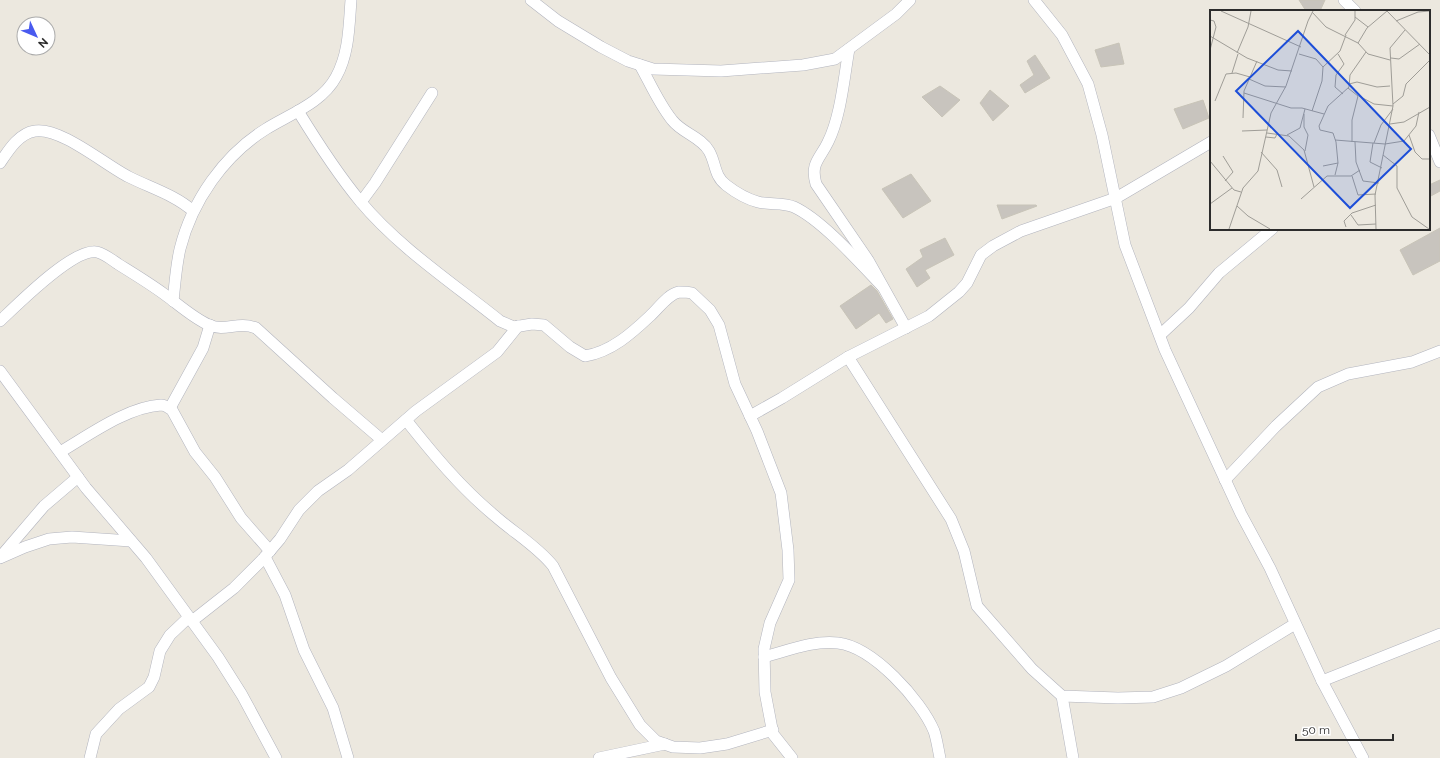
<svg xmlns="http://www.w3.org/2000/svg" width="1440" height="758" viewBox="0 0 1440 758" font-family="Raleway,sans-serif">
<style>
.building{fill:#c8c4be;stroke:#c8c4b8}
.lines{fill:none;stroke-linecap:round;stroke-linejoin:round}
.street-casing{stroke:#b2b4be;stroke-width:12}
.street{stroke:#fff;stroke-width:11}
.inset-road{fill:none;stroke:#9f9d97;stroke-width:1}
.view{fill:#1d4ed8;fill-opacity:0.15;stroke:#1d4ed8;stroke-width:2}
.inset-edge{fill:none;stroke:#2c2c2c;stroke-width:2}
</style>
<rect width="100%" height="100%" fill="#ece8df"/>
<g class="building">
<polygon points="1299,0 1325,0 1320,11 1306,11"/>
<polygon points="1119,43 1124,64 1101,67 1095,50"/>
<polygon points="1035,55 1050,78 1025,93 1020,85 1034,75 1027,61"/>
<polygon points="940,86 960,100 942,117 922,97"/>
<polygon points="990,90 1009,106 993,121 980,103"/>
<polygon points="1203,100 1209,118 1183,129 1174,109"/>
<polygon points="911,174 931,201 903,218 882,189"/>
<polygon points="1440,180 1440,191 1429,197 1429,185"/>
<polygon points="997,205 1036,205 1037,206 1002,219"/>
<polygon points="1440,228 1440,261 1413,275 1400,250"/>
<polygon points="945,238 954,255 925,270 930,278 917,287 906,269 923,257 920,250"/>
<polygon points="871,285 877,291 893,319 886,323 879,313 856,329 840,306"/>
</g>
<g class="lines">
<g class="street-casing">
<g id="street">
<polyline points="531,0 558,21 601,47 628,61 653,69 721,71 803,65 835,59 896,14 910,0"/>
<polyline points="1034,0 1062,35 1088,84 1102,135 1125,245 1165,350 1241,514 1270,568 1322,681 1363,758"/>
<polyline points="1344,0 1355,11"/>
<path d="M849,49C844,77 841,116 828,142C820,159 810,163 816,184L868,260L906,328"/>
<path d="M640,65C650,83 659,104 672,120C682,133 701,137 709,151C716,163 714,176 726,185C735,192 747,199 758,202C770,205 783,202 794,207C822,220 860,263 882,286"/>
<path d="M298,111C317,142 336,172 360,201C398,247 454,284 500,321L514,327L532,324L544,325L570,347L585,356C611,352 632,333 650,316C658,309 668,294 679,292C683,292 688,292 692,293L710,310L719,325L735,384L757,431L781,493L788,550L789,580L770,623L764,649L765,692L773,734L792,758"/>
<polyline points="1429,135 1440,162"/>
<path d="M0,163C8,151 19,133 35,131C61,127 105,165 129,177C151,188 175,195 193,211"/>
<polyline points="361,202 375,183 432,93"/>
<path d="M173,301C175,284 176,266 180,249C192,201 224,155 266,129C290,114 322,103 336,77C349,54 349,26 351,0"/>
<path d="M0,321C17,305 74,247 97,252C105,254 112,260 118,264C134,274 149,283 164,294C178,304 193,318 209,325C226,332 237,321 256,328L333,398L382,440"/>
<polyline points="1160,335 1189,308 1219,273 1272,229"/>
<polyline points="848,357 951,519 964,551 977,606 1032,669 1062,696 1118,698 1153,697 1181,688 1226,666 1295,624"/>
<polyline points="0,371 86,488 146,558 218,657 242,695 276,758"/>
<polyline points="170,408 203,348 210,325"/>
<polyline points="750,416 782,398 848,357 929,316 959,292 967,283 981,255 993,246 1021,231 1116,198 1211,142"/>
<path d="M406,420C433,454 461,488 495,516C514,533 537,546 553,566L611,678L640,725L656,741L673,747L700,748L727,744L773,730"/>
<path d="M60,452C89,435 127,407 161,405C165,405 169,408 172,410L195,452L215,477L241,518L270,551"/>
<polyline points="1225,480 1276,426 1318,387 1348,374 1412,362 1440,351"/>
<polyline points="2,555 44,506 78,477"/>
<polyline points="265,557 285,595 304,650 333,708 348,758"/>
<polyline points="0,558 25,547 49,539 72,537 131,541"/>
<polyline points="192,621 234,588 263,559 280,539 299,510 318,491 348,470 416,411 497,352 518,326"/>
<path d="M764,657C787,651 813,640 838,643C873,647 921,700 934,731C937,740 938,749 940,758"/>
<polyline points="1322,681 1440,634"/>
<polyline points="1062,696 1073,758"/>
<polyline points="90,758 96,734 119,709 149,687 154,677 160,651 170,635 189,617"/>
<polyline points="599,758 665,744"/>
</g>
</g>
<use href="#street" class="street"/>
</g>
<g transform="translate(1210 10)">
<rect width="220" height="220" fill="#ece8df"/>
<path class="inset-road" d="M11,1L91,37M177,1L220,45M102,2L116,17L148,33L158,44L180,50M145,7L158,17M0,10L4,11L6,17L0,40M186,11L208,2L220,1M135,25L145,10V1M0,26L37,48L68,60L82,61M148,33L157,18L177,1M27,43L38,17L41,1M89,44L106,49L113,57L112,71L102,101M128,44L134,54L126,65L125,77L133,84M181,48L189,49L210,34M113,57L130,41L136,25M22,63L28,44M39,69L55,76L76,77M139,74L147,72L167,77L180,76M138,78L148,86L142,110V132M34,83L81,98H92L114,104M149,86L164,94L183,96M5,91L16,64L26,63L40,67M183,94L193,86L196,74L220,50M94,104V117L98,125L95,141M33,108L34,81L47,51M180,114L194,112L220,97M32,121L57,120M57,123L79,126L94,140L104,177M77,125L90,118L95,99M199,125L205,142L212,149H220M56,127L65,128L67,124M125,130L175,134M145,132L146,152L153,171L169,173M163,133L160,152L172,158M164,133L171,115L183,99M175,134L194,131L206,116L209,102M51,142L67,160L72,177M173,145L187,156V178L202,207L219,219M13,146L23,162L15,171M0,151L24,180L31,182M113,156L128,153M125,165L128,153L126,132L123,123L110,120L109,116L118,96L139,77L140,65L156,42M142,166L148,185L166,184M91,189L117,166H141L150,160M0,194L22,178M27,196L38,206L60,219M141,205L148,215L166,214M136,217L134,211L142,203L166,195M19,219L33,178L48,161L61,103L76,76L98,11L103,1M166,219L165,185L183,96L180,38L195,20"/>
<path class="view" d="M88,21L201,139L140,198L26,81Z"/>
<rect width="220" height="220" class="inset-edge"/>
</g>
<g transform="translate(36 36) rotate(134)"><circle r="19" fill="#ffffff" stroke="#ababab"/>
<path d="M0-3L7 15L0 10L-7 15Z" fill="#495aef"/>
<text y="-6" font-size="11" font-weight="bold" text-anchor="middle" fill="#2c2c2c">N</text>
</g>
<path d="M1296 734v6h97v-6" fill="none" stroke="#2c2c2c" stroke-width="2"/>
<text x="1302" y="734" font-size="12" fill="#2c2c2c" stroke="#ffffff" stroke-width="3" paint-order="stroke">50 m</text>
</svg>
